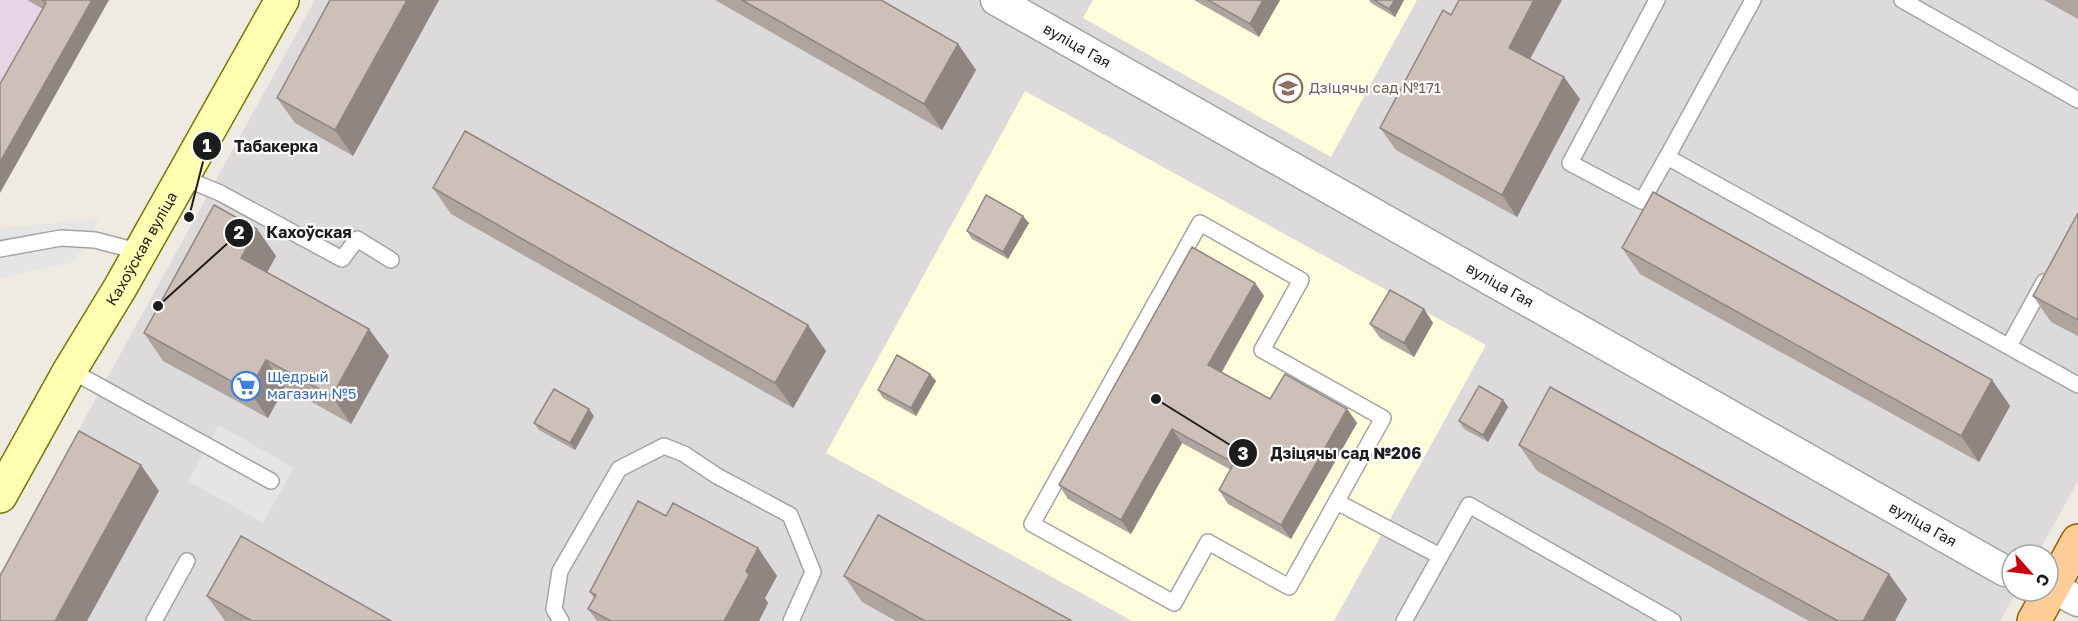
<svg xmlns="http://www.w3.org/2000/svg" width="2078" height="621" viewBox="0 0 2078 621" font-family="'Golos Text',sans-serif">
<style>
.residential{fill:#dcdada}
.industrial{fill:#e9d4e6}
.education{fill:#fffddc}
.parking{fill:#e5e5e5}
.lines{fill:none;stroke-linecap:round;stroke-linejoin:round}
.lane-casing{stroke:#a4a4a4;stroke-width:18}
.street-casing{stroke:#a4a4a4;stroke-width:33}
.secondary-casing{stroke:#717900;stroke-width:36}
.primary-casing{stroke:#975e00;stroke-width:36}
.lane{stroke:#fff;stroke-width:15}
.street{stroke:#fff;stroke-width:30}
.secondary{stroke:#feffb1;stroke-width:33}
.primary{stroke:#ffce98;stroke-width:33}
.wall{fill:#afa59e}
.shaded-wall{fill:#8f8681}
.building{fill:#ccc0b8;stroke:#8f8681;stroke-width:1.5}
.labels{text-anchor:middle;stroke-width:4.5;stroke-linejoin:round;paint-order:stroke}
.street-label{font-size:15px;fill:#1d1d1d;stroke:#fff}
.education-label{font-size:15px;fill:#785e54;stroke:#fff;text-anchor:start}
.shop-label{font-size:15px;fill:#366cbe;stroke:#fff;text-anchor:start}
.leader{fill:none;stroke:#1d1d1d;stroke-width:2}
.callout-dot{fill:#1d1d1d;stroke:#fff;stroke-width:2}
.mark-label{font-size:18px;text-anchor:middle;font-weight:bold;fill:#fff}
.callout-label{font-size:16px;text-anchor:middle;font-weight:bold;fill:#1d1d1d;stroke:#fff;stroke-width:4.5;stroke-linejoin:round;paint-order:stroke}
</style>
<rect width="100%" height="100%" fill="#efebe2"/>
<polygon class="residential" points="315,0 2078,0 2078,481 2037,555 2012,555 2012,591 2017,591 2000,621 0,621 0,573"/>
<polygon class="industrial" points="0,0 106,0 0,182"/>
<g class="education">
<polygon points="1093,0 1417,0 1331,157 1083,18"/>
<polygon points="1025,91 1486,345 1334,621 1132,621 826,453"/>
</g>
<g class="parking">
<polygon points="99,219 74,262 0,278 0,228"/>
<polygon points="219,425 294,468 263,523 188,481"/>
</g>
<g class="lines">
<g class="lane-casing">
<g id="lane">
<polyline points="1657,0 1570,163 1642,201 1667,157"/>
<polyline points="1753,0 1667,157 2078,385"/>
<polyline points="1902,0 2078,100"/>
<polyline points="182,177 220,193 342,259 357,239 391,260"/>
<polygon points="1200,223 1301,280 1262,350 1383,418 1289,587 1208,542 1174,603 1032,524"/>
<polyline points="0,249 61,238 95,240 141,252"/>
<polyline points="2009,346 2044,282"/>
<polyline points="70,370 271,481"/>
<polyline points="1337,502 1440,556"/>
<polyline points="154,621 187,561"/>
<polyline points="561,621 554,609 560,571 619,469 664,446 684,454 717,476 790,515 813,572 791,621"/>
<polyline points="1404,621 1469,505 1673,621"/>
</g>
</g>
<g class="street-casing">
<g id="street">
<path id="s1" d="M996,0L2005,571"/>
<polyline points="2053,588 2078,601"/>
</g>
</g>
<g class="secondary-casing">
<g id="secondary">
<path id="s2" d="M0,496L70,370L120,288L282,0"/>
</g>
</g>
<g class="primary-casing">
<polyline id="primary" points="2034,621 2078,541"/>
</g>
<use href="#lane" class="lane"/>
<use href="#street" class="street"/>
<use href="#secondary" class="secondary"/>
<use href="#primary" class="primary"/>
</g>
<g class="wall">
<polygon points="27,0 109,0 43,9"/>
<polygon points="330,0 439,0 353,156 295,123 277,98"/>
<polygon points="715,0 881,0 958,44 976,70 942,130"/>
<polygon points="1194,0 1280,0 1259,37"/>
<polygon points="1369,0 1404,0 1395,17 1371,3"/>
<polygon points="2044,0 2078,0 2078,19"/>
<polygon points="1530,59 1580,99 1517,217 1396,150 1380,128"/>
<polygon points="433,188 826,351 793,408 451,214"/>
<polygon points="2078,213 2078,336 2051,322 2033,296"/>
<polygon points="1029,223 1008,259 972,239 967,231"/>
<polygon points="257,229 276,256 267,273 389,356 351,424 285,387 268,418 163,361 144,333"/>
<polygon points="1622,248 1992,380 2010,406 1979,462 1640,274"/>
<polygon points="1255,283 1264,296 1222,372 1270,399 1347,409 1357,423 1291,539 1228,504 1219,490 1231,470 1182,443 1131,534 1068,499 1059,485"/>
<polygon points="1424,309 1433,323 1414,357 1380,338 1370,324"/>
<polygon points="930,374 936,381 916,416 883,398 878,390"/>
<polygon points="1503,400 1508,407 1488,442 1464,429 1459,421"/>
<polygon points="594,416 575,450 539,430 534,423"/>
<polygon points="1519,445 1907,599 1895,621 1809,621 1537,471"/>
<polygon points="758,548 777,576 765,598 768,603 759,621 597,621 588,609 594,598 590,592"/>
<polygon points="844,576 1072,621 896,621 862,602"/>
<polygon points="207,596 391,621 225,621"/>
</g>
<g class="shaded-wall">
<polygon points="92,0 109,0 0,193 0,162"/>
<polygon points="407,0 439,0 353,156 335,130"/>
<polygon points="1263,0 1280,0 1259,37 1250,24"/>
<polygon points="1395,0 1404,0 1395,17 1389,9"/>
<polygon points="1534,0 1562,0 1524,70 1509,48"/>
<polygon points="958,44 976,70 942,130 924,104"/>
<polygon points="1564,77 1580,99 1517,217 1502,195"/>
<polygon points="1023,216 1029,223 1008,259 1003,252"/>
<polygon points="257,229 276,256 260,285 241,258"/>
<polygon points="1255,283 1264,296 1218,378 1208,365"/>
<polygon points="1424,309 1433,323 1414,357 1404,343"/>
<polygon points="808,325 826,351 793,408 775,383"/>
<polygon points="369,329 389,356 351,424 332,396"/>
<polygon points="266,360 285,387 268,418 249,391"/>
<polygon points="930,374 936,381 916,416 911,408"/>
<polygon points="1992,380 2010,406 1979,462 1961,436"/>
<polygon points="1503,400 1508,407 1488,442 1483,435"/>
<polygon points="589,409 594,416 575,450 570,443"/>
<polygon points="1347,409 1357,423 1291,539 1281,525"/>
<polygon points="1172,429 1182,443 1131,534 1121,520"/>
<polygon points="141,465 159,491 87,621 55,621"/>
<polygon points="758,548 777,576 765,598 768,603 759,621 724,621 746,571"/>
<polygon points="1889,574 1907,599 1895,621 1863,621"/>
</g>
<g class="building">
<polygon points="42,0 92,0 0,162 0,84 46,3"/>
<polygon points="330,0 407,0 335,130 277,98"/>
<polygon points="742,0 881,0 958,44 924,104"/>
<polygon points="1208,0 1263,0 1250,24"/>
<polygon points="1374,0 1395,0 1389,9"/>
<polygon points="1459,0 1534,0 1509,48 1564,77 1502,195 1380,128 1443,10 1451,15"/>
<polygon points="465,131 808,325 775,383 433,188"/>
<polygon points="1653,192 1992,380 1961,436 1622,248"/>
<polygon points="986,195 1023,216 1003,252 967,231"/>
<polygon points="214,205 257,229 241,258 369,329 332,396 266,360 249,391 144,333"/>
<polygon points="2078,213 2078,320 2033,296"/>
<polygon points="1192,247 1255,283 1208,365 1270,399 1285,374 1347,409 1281,525 1219,490 1234,463 1172,429 1121,520 1059,485"/>
<polygon points="1390,290 1424,309 1404,343 1370,324"/>
<polygon points="897,355 930,374 911,408 878,390"/>
<polygon points="1479,386 1503,400 1483,435 1459,421"/>
<polygon points="1550,387 1889,574 1863,621 1838,621 1519,445"/>
<polygon points="554,389 589,409 570,443 534,423"/>
<polygon points="79,431 141,465 55,621 0,621 0,576"/>
<polygon points="638,501 666,516 673,503 758,548 746,571 749,575 724,621 611,621 588,609 596,595 590,592"/>
<polygon points="878,515 1072,621 925,621 844,576"/>
<polygon points="241,536 391,621 252,621 207,596"/>
</g>
<defs>
<g id="school-ring" transform="scale(1.5)"><circle r="9.5" fill="#fff" stroke="#8d6e63" stroke-width="1.5"/><path d="M0-5L7-2L0 1L-7-2ZM-4 1L0 2.5L4 1V4Q0 6-4 4Z" fill="#8d6e63"/></g>
<g id="supermarket-ring" transform="scale(1.5)"><circle r="9.5" fill="#fff" stroke="#3f7fe0" stroke-width="1.5"/><path d="M-6-5.5h2.5l.6 2H6L4.5 2H-2.5L-4.4-4H-6ZM-1.5 3.2a1.3 1.3 0 1 0 .1 0ZM3 3.2a1.3 1.3 0 1 0 .1 0Z" fill="#3f7fe0"/></g>
</defs>
<g fill-rule="evenodd">
<use href="#school-ring" x="1288" y="88"/>
<use href="#supermarket-ring" x="246" y="386"/>
</g>
<g class="labels">
<g class="street-label">
<text dy="5" stroke="none"><textPath href="#s1" startOffset="93">вуліца Гая</textPath></text>
<text dy="5" stroke="none"><textPath href="#s2" startOffset="285">Кахоўская вуліца</textPath></text>
<text dy="5" stroke="none"><textPath href="#s1" startOffset="579">вуліца Гая</textPath></text>
<text dy="5" stroke="none"><textPath href="#s1" startOffset="1065">вуліца Гая</textPath></text>
</g>
<g class="education-label">
<text x="1309" y="93">Дзіцячы сад №171</text>
</g>
<g class="shop-label">
<text x="267" y="382">Щедрый<tspan x="267" dy="17">магазин №5</tspan></text>
</g>
</g>
<path class="leader" d="M189 217L207 146M158 306L239 233M1156 399L1243 453"/>
<g class="callout-dot">
<circle cx="189" cy="217" r="6"/>
<circle cx="158" cy="306" r="6"/>
<circle cx="1156" cy="399" r="6"/>
<circle cx="207" cy="146" r="15"/>
<circle cx="239" cy="233" r="15"/>
<circle cx="1243" cy="453" r="15"/>
</g>
<g class="mark-label">
<text x="207" y="152">1</text>
<text x="239" y="239">2</text>
<text x="1243" y="460">3</text>
</g>
<g class="callout-label">
<text x="276" y="152">Табакерка</text>
<text x="309" y="238">Кахоўская</text>
<text x="1346" y="459">Дзіцячы сад №206</text>
</g>
<g transform="translate(2030 573) rotate(118)"><circle r="28" fill="#ffffff" stroke="#a5a5a5" stroke-width="1.5"/>
<path d="M0-4.5L10 22L0 15L-10 22Z" fill="#cb0009"/>
<text y="-9" font-size="16" font-weight="bold" text-anchor="middle" fill="#1d1d1d">С</text>
</g>
</svg>
